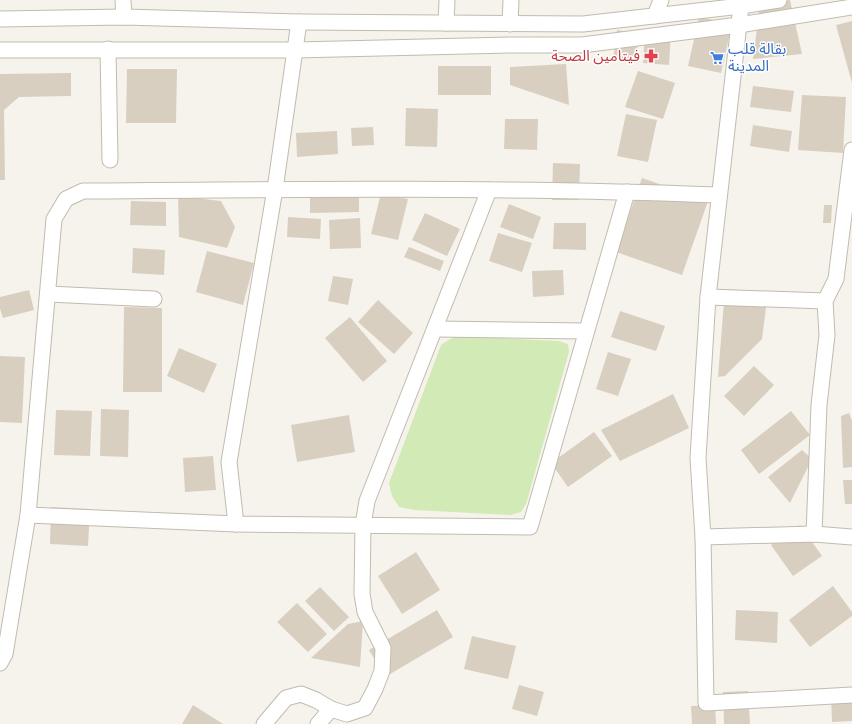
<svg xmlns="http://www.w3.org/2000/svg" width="852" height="724" viewBox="0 0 852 724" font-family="Karla,'Noto Sans Arabic',sans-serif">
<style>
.green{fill:#d2eab5}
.building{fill:#d8cfc1}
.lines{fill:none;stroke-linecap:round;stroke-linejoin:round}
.minor-casing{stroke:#c2bbae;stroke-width:17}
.minor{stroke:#fff;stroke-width:15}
.labels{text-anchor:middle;stroke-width:3;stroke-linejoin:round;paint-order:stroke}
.shop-label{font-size:15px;fill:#366cbe;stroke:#fff;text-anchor:start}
.health-label{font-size:15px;fill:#be3a42;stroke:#fff;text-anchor:end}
</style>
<rect width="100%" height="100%" fill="#f6f3ec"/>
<polygon class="green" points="459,336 559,341 568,344 569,352 526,504 521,512 511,515 415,510 399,507 392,496 389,483 441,345 450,339"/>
<g class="building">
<polygon points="790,0 802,54 753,59 760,5"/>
<polygon points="699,17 732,24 721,73 688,66"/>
<polygon points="852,21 852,83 836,25"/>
<polygon points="617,30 639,34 635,63 613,60"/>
<polygon points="645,31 671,32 669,65 643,63"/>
<polygon points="566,64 569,105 510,85 510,67"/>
<rect x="438" y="66" width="53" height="29"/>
<polygon points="127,69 177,69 176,123 126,123"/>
<polygon points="638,71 675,83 663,119 625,107"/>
<polygon points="71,73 71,96 19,97 4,110 5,180 0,180 0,74"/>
<polygon points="753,86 794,91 791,112 750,107"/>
<polygon points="802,95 846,97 843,153 798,150"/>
<polygon points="406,108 438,109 437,147 405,146"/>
<polygon points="626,114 657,120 648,162 617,156"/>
<polygon points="505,119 538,119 537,150 504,149"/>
<polygon points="753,125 792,131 789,152 750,146"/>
<polygon points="373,127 374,145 352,146 351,128"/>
<polygon points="337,131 338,154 297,157 296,133"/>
<polygon points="553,163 580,164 579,200 552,200"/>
<polygon points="642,178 708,201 682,275 616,252"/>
<polygon points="359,185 359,212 310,213 310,186"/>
<polygon points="381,193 408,199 398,240 371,234"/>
<polygon points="178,196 221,201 235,227 227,248 179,237"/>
<polygon points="131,201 166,202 166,226 130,225"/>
<polygon points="509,204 541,217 533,239 500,227"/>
<polygon points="824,205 832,205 831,223 823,223"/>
<polygon points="425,213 460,229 447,256 412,240"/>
<polygon points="288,217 321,219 320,239 287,237"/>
<polygon points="360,218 361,248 330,249 329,220"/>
<polygon points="554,223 586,223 586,250 553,249"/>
<polygon points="498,233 532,243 522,272 489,261"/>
<polygon points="409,247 444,261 440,271 404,257"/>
<polygon points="133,248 165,250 164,275 132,273"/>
<polygon points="207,251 254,263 243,305 196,292"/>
<polygon points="563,270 564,295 533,297 532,271"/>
<polygon points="333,276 353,279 348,305 328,301"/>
<polygon points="725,289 768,292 762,339 725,376 718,377"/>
<polygon points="29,290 34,310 3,318 0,309 0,297"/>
<polygon points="378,300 413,333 394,354 358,322"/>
<polygon points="124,307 162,308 162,392 123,392"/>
<polygon points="620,311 665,326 656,351 611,337"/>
<polygon points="350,317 387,361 363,382 325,338"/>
<polygon points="179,348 217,364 204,393 167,376"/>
<polygon points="608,352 631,359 618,396 596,389"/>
<polygon points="0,356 25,357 22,423 0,422"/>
<polygon points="754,366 774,385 744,416 724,396"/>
<polygon points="673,394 689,428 620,461 601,430"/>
<polygon points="101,409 129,410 128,457 100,456"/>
<polygon points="56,410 92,411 90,456 54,455"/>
<polygon points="791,411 810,435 759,474 741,450"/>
<polygon points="849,413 852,421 852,467 843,468 841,416"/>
<polygon points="349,415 355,452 297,462 291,425"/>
<polygon points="594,432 612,456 568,487 551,463"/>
<polygon points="802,450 812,459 790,503 768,477"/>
<polygon points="213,456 216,490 185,492 183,458"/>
<polygon points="843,480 852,480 852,504 845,504"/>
<polygon points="51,507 90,509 88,546 50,544"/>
<polygon points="800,525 822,556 793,576 771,545"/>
<polygon points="416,552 440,590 402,614 378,576"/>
<polygon points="833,586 852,612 852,616 810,647 789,620"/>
<polygon points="320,587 349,617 334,631 305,601"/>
<polygon points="297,603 327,634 308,652 277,622"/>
<polygon points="437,610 453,637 385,677 369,650"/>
<polygon points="736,610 778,612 777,643 735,640"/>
<polygon points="363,621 360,667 311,658 348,624"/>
<polygon points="472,636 516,646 508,679 464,669"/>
<polygon points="519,685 544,692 537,716 512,709"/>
<polygon points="748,691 750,724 724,724 723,692"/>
<polygon points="852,695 852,721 832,722 831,696"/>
<polygon points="193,705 223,724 182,724"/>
<polygon points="715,705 716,724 692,724 691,706"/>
</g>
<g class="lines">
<g class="minor-casing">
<g id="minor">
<polyline points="123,0 124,17"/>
<polyline points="741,6 708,297 698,458 703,537 706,703 852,695"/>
<polyline points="655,16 661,0"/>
<polyline points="0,19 124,17 299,22 583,24 741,6 779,0"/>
<polyline points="446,23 447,0"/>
<polyline points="510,24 511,0"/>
<polyline points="108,49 110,160"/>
<polyline points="0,50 295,50 511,45 582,45 739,25 852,7"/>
<polyline points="48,294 154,299"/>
<polyline points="708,297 825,301"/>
<polyline points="435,329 586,331"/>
<polyline points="28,515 236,524 530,527 627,192"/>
<polyline points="236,524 229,462 275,189 299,22"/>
<polyline points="814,534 819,405 827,335 825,301 836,279 852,150"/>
<polyline points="703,537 814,534 852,537"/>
<path d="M0,663L5,654L28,515L54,219L66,199L83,191C295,189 507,187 719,195"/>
<polyline points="264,724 286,698 301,694 316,700 331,709 347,714 365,708 375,689 382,671 383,648 365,612 362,594 363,525 367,501 489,190"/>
<polyline points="318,724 331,709"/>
</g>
</g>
<use href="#minor" class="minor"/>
</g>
<defs>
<g id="pharmacy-bare" transform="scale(1.08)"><path d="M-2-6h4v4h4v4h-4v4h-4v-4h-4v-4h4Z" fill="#e0444e" stroke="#fff" stroke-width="2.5" paint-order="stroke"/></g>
<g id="supermarket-bare" transform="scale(1.08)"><path d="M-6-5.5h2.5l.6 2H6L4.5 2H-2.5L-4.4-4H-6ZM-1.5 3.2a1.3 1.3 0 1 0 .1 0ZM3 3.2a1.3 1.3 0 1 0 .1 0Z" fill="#3f7fe0" stroke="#fff" stroke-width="2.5" paint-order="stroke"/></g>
</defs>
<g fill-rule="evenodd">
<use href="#pharmacy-bare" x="651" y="56"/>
<use href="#supermarket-bare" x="717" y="58"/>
</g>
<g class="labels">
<g class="shop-label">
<text x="728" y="54">بقالة قلب<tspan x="728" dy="17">المدينة</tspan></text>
</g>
<g class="health-label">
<text x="640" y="61">فيتامين الصحة</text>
</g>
</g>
</svg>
